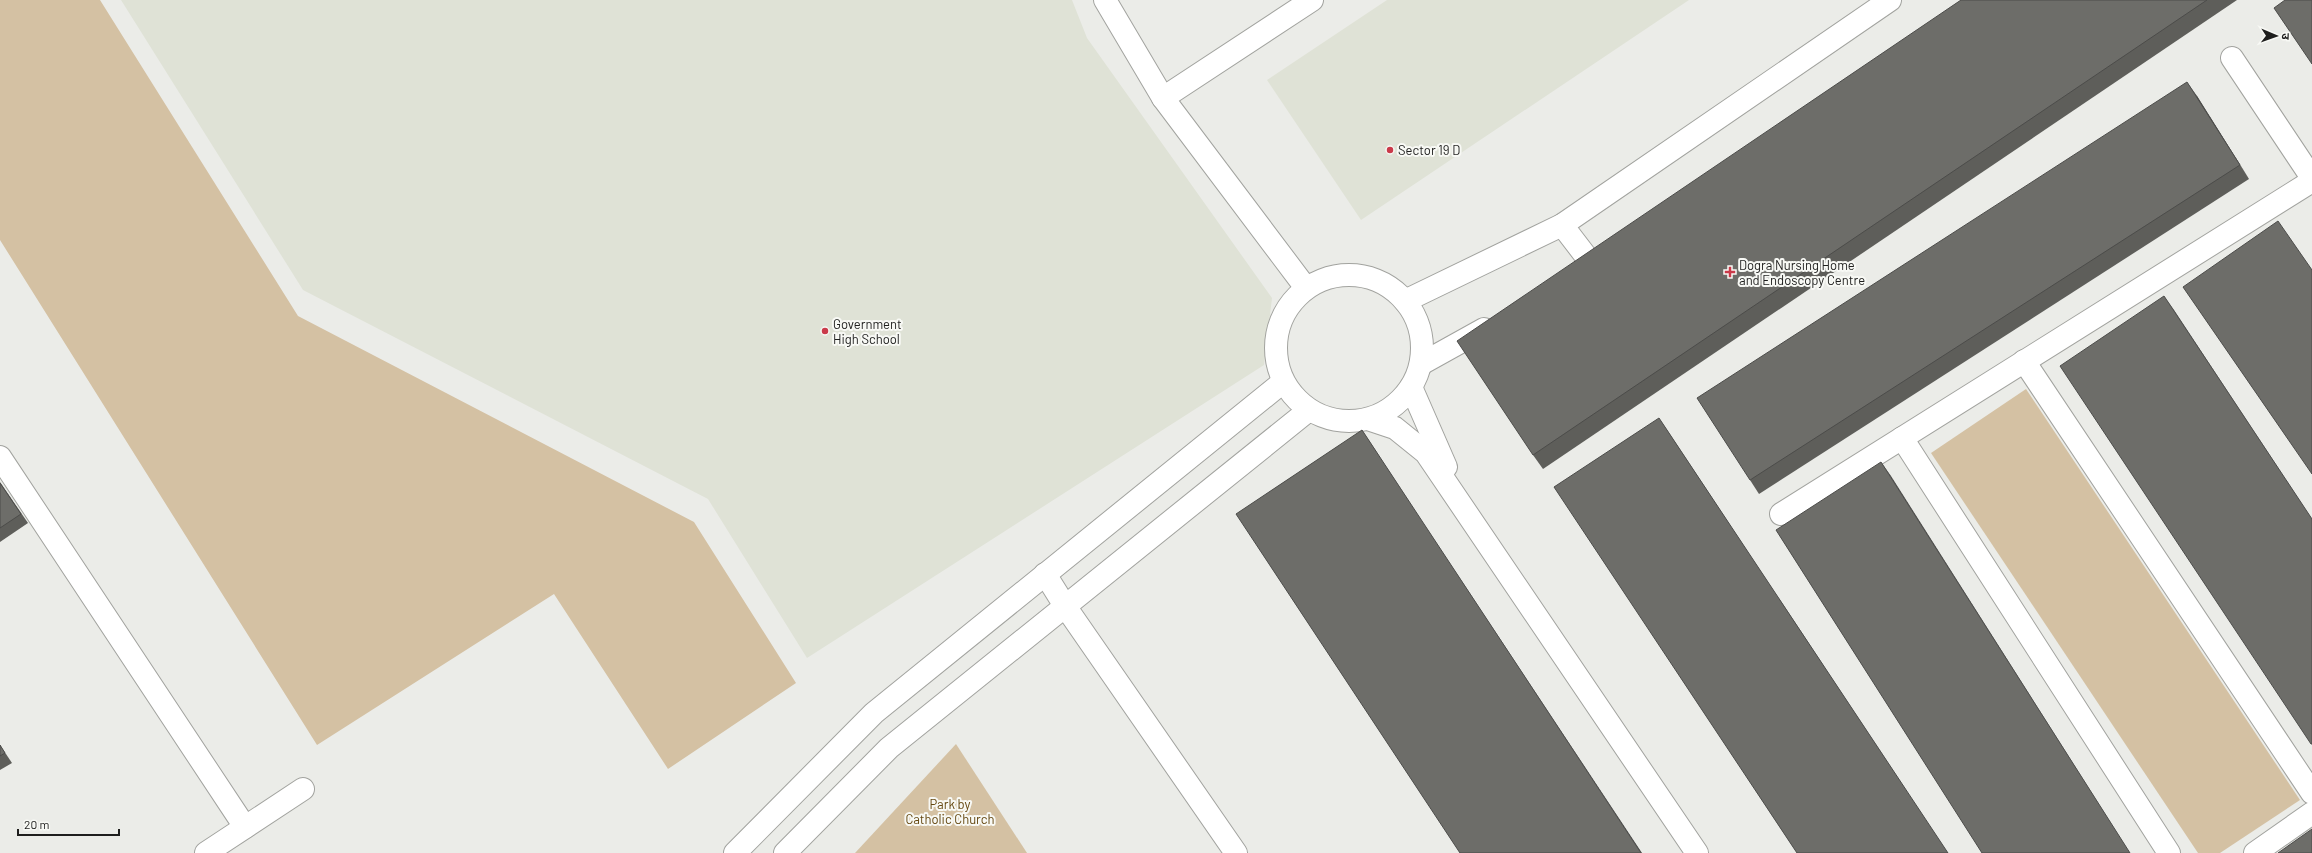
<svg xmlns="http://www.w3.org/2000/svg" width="2312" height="853" viewBox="0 0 2312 853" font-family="Barlow,'Noto Sans Devanagari',sans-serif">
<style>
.built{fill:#dfe2d6}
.green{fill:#d4c1a3}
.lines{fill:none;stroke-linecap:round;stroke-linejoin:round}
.minor-casing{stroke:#a2a39f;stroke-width:24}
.tertiary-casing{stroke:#a2a39f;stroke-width:24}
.minor{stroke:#fff;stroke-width:22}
.tertiary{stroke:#fff;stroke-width:22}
.wall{fill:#5e5e5a}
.shaded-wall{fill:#4c4c4a}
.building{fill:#6d6d69;stroke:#4c4c4a}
.poi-dot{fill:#ca3a4a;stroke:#f8f9f5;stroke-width:1.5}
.labels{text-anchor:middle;stroke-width:4;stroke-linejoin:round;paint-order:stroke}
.poi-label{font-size:13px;fill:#1e1e1d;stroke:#f8f9f5;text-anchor:start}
.park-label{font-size:13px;fill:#654811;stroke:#f8f9f5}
</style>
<rect width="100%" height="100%" fill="#ebece8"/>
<g class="built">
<polygon points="121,0 1072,0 1087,38 1272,298 1264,365 807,658 708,499 303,290"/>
<polygon points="1387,0 1689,0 1361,220 1267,80"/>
</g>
<g class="green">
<polygon points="0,0 100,0 298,316 694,522 796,683 668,769 554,594 317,745 0,240"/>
<polygon points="2026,389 2300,800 2220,853 2198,853 1931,453"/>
<polygon points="956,744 1027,853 855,853"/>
</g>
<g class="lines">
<g class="minor-casing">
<g id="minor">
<polyline points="2232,58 2312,178"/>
<polyline points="1163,98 1312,0"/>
<polyline points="2024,361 2312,793"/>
<polyline points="1411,387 1446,467"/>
<polyline points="1368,419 1395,428 1426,453 1697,853"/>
<polyline points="1902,438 2169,853"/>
<polyline points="0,457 245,827"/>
<polyline points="1781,514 2312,181"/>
<polyline points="1045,574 1065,606 1236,853"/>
<polyline points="206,853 303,789"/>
<polyline points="2255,853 2312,813"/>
</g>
</g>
<g class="tertiary-casing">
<g id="tertiary">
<polyline points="1105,0 1163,98 1306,288"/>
<polyline points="1562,225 1588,259"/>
<circle cx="1349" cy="348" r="73"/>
<polyline points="1405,301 1562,225 1890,0"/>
<polyline points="1421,364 1484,329"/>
<polyline points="735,853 874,713 1283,382"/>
<polyline points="785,853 889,748 1309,410"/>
</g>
</g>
<use href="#minor" class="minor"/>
<use href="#tertiary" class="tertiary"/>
</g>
<g class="wall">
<polygon points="1961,0 2237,0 1543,469 1533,455"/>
<polygon points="2197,96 2249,179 1759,494 1750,480"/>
<polygon points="0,482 28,523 0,542"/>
<polygon points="0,745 12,763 0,770"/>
</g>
<g class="shaded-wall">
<polygon points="2187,82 2197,96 2249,179 2240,165"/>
<polygon points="2164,296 2174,310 2312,519"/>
<polygon points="1659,418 1668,432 1948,853"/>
<polygon points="1362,430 1371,444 1642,853 1641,853"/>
<polygon points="1881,462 1891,476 2130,853"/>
</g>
<g class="building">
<polygon points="1961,0 2207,0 1533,455 1457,341"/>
<polygon points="2285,0 2312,0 2312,64 2274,8"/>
<polygon points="2187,82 2240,165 1750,480 1697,398"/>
<polygon points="2278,221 2312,270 2312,474 2183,287"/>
<polygon points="2164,296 2312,519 2312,744 2311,744 2060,366"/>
<polygon points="1659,418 1948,853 1797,853 1554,487"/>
<polygon points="1362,430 1641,853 1460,853 1236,514"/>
<polygon points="1881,462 2130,853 1982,853 1776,530"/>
<polygon points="0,483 21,514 0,528"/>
<polygon points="0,745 5,753 0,756"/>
<polygon points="2312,829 2312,853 2278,853"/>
</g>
<g class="poi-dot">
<circle cx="1390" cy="150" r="4"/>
<path d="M1728 266h4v4h4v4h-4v4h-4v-4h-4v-4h4z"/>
<circle cx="825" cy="331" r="4"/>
</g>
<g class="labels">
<g class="poi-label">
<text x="1398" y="155">Sector 19 D</text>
<text x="1739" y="270">Dogra Nursing Home<tspan x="1739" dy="15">and Endoscopy Centre</tspan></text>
<text x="833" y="329">Government<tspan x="833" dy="15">High School</tspan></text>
</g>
<g class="park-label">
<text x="950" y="809">Park by<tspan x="950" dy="15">Catholic Church</tspan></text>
</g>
</g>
<g transform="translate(2276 36) rotate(92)" stroke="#f8f9f5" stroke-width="3" paint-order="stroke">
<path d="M0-3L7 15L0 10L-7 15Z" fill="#1e1e1d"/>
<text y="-6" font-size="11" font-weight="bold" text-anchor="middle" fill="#1e1e1d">उ</text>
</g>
<path d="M18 829v6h101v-6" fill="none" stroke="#1e1e1d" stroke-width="2"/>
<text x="24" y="829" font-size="12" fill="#1e1e1d" stroke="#f8f9f5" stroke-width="3" paint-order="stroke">20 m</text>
</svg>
